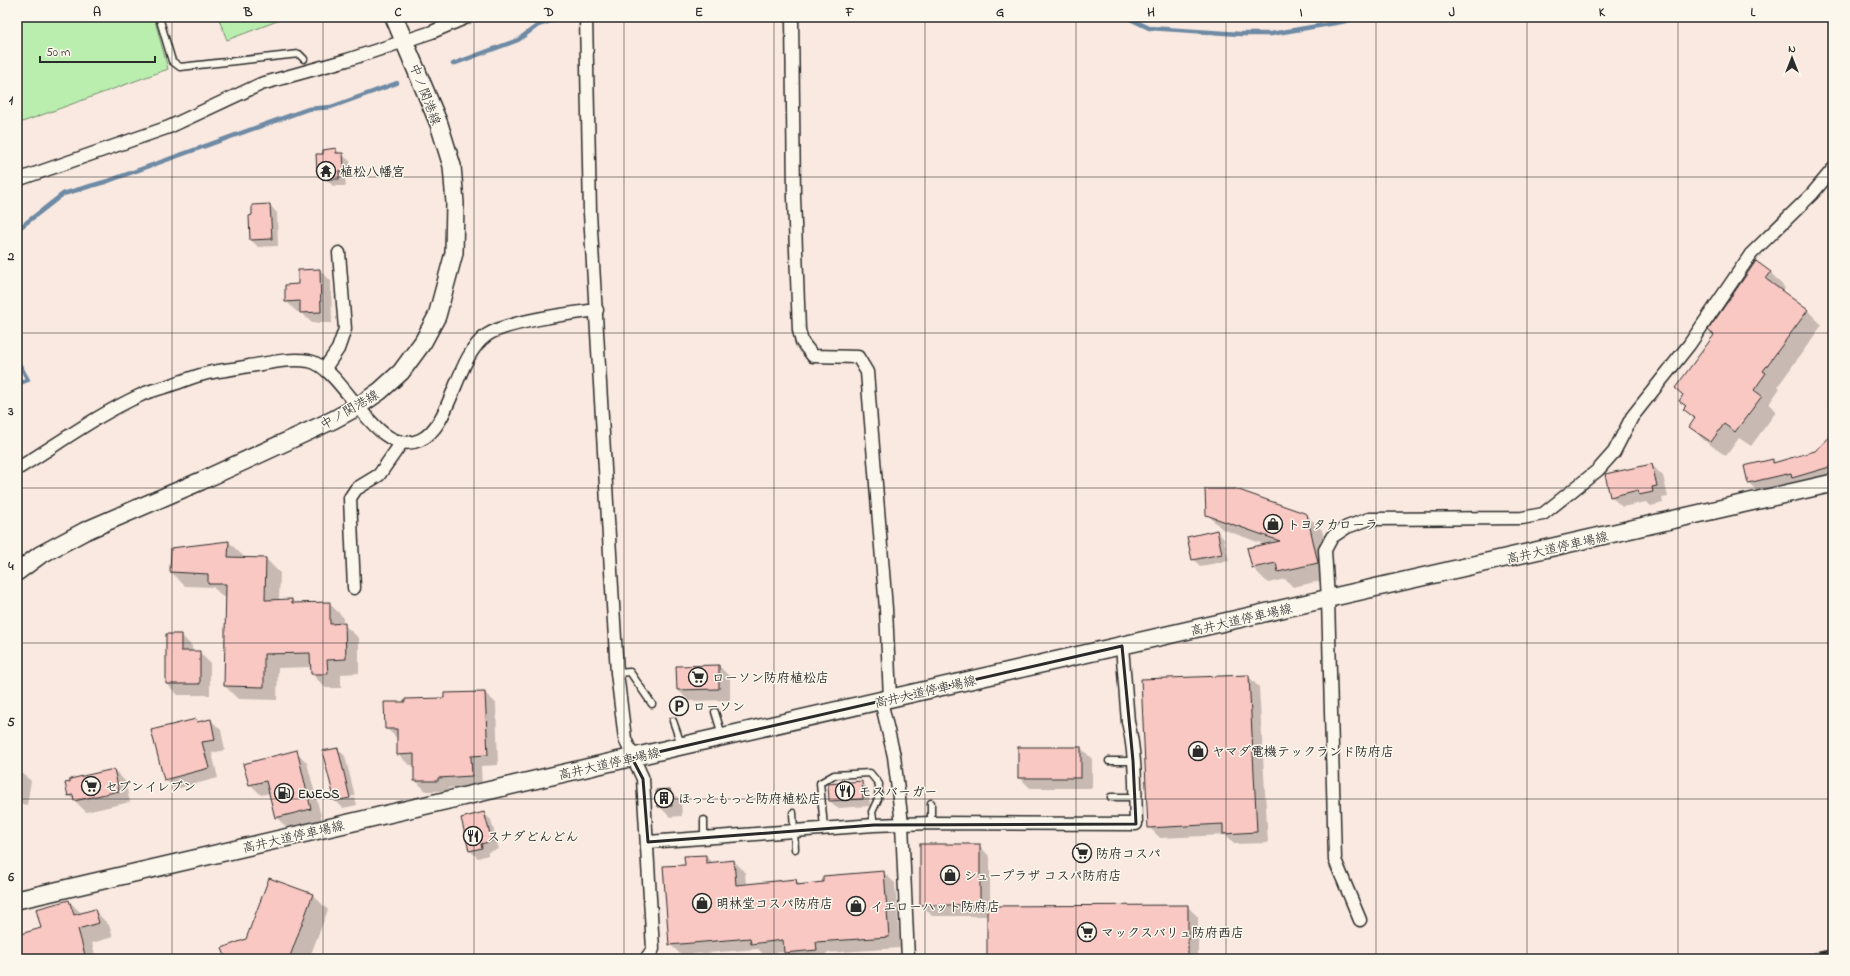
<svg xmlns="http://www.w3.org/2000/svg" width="1850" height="976" viewBox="0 0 1850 976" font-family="'Indie Flower','Klee One',sans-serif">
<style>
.green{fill:#baeeaf;stroke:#728c6d}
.shadow{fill:#0003}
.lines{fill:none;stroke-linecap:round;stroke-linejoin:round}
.stream{stroke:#6e8aa4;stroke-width:4.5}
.building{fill:#f9c8c3;stroke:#2b2b2b}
.service-casing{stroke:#2b2b2b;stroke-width:9}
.minor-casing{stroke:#2b2b2b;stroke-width:15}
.secondary-casing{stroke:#2b2b2b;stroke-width:20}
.service{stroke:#fbf7ec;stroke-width:6}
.minor{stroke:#fbf7ec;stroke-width:12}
.secondary{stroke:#fbf7ec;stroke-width:17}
.rail-casing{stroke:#2b2b2b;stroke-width:4.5}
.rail{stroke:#fbf7ec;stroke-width:3;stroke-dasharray:9;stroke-linecap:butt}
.marked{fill:none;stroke:#2b2b2b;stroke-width:3;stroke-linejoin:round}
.grid{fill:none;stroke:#2b2b2b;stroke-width:1;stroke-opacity:0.55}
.labels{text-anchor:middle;stroke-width:3;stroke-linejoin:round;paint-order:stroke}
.street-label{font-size:13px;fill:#2b2b2b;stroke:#fbf7ec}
.poi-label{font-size:13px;font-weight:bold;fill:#2b2b2b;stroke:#fbf7ec;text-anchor:start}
.neatline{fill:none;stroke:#2b2b2b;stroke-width:1.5}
.grid-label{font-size:13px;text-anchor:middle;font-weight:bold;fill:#2b2b2b}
</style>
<rect width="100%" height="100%" fill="#fae9e0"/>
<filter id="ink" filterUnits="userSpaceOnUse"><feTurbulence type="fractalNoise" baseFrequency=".025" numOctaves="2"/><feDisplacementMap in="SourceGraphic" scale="8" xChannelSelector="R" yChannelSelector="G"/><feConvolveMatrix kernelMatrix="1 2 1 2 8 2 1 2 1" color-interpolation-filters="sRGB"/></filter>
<g filter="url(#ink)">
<g class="green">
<polygon points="17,17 154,17 168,69 17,124"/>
<polygon points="218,17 288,17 227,40"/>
</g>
<g class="shadow">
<polygon points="335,149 350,161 351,178 345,178 346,186 333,186 318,172 324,155"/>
<polygon points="270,205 277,213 278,246 258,247 251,240"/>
<polygon points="1756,262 1771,273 1785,288 1782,292 1807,310 1822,325 1778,386 1780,388 1769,404 1776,412 1751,446 1739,438 1726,456 1705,441 1690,427 1695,420 1684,409 1686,407 1680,401 1683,396 1676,388 1715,336"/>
<polygon points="320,270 331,281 332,323 312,323 301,312 297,312 286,301 300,285"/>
<polygon points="1833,398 1833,415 1827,400"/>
<polygon points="1833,435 1833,479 1759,493 1749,483 1772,461 1775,463 1815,452"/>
<polygon points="1652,465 1663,476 1668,497 1662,498 1663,503 1651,506 1646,502 1622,507 1611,496"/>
<polygon points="1207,514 1307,515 1322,530 1333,578 1293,587 1285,579 1268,583 1253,568 1249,549 1266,545 1222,529"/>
<polygon points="1217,531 1224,539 1229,561 1200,566 1193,559"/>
<polygon points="229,542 243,556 242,558 266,559 280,573 279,601 292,600 295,604 329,603 343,617 343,624 359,638 359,673 341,674 341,688 326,688 312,674 311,667 278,668 277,700 238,699 225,686 226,597 223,597 213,587 185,586 171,572"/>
<polygon points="181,635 192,646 192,652 199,652 210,663 210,695 178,695 167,684"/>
<polygon points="719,666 730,677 730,700 689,701 678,690"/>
<polygon points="1248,676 1259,687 1268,843 1235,844 1226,835 1160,838 1149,827"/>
<polygon points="485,693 496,703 498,765 481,766 482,787 448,788 448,791 426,791 415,780 415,765 409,765 398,754 398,739 386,728 406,703 446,699"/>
<polygon points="195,720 198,722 211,720 221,730 225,750 212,753 218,778 175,789 165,779"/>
<polygon points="1019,748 1081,748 1092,759 1092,788 1030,788 1019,777"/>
<polygon points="338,749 345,756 355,796 339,799 339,801 355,798 357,805 343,808 336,801 324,752"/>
<polygon points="296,751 307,763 322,820 287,828 276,817 270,793 261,795 250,784"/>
<polygon points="114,770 125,781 130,802 86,812 69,795"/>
<polygon points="17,773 23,774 31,781 27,805 17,803"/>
<polygon points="861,782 868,789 870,806 837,808 830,801"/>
<polygon points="670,790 681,801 682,816 670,817 659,806"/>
<polygon points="484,813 491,820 499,849 488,852 488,855 478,858 470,851"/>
<polygon points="979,845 990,857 990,907 1187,906 1198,917 1198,959 988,959 988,916 932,916 921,904"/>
<polygon points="705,856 713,863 734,861 745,872 746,885 796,880 801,885 883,872 895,883 900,948 826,953 827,959 791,959 785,952 763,954 758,949 681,955 670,944 686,866"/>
<polygon points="269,879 313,895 328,910 309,959 227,959 247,940"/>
<polygon points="69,901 82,914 94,910 109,925 113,937 92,943 96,959 17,959 17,936 43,929"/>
</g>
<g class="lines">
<g class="stream">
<polyline points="1126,17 1149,28 1240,34 1271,34 1341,22 1361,17"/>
<polyline points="453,64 518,40 538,25 562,17"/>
<polyline points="17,230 63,194 108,181 308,109 331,107 397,83"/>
<polyline points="17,281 19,284 17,285"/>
<polyline points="17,360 28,380 17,384"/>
</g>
</g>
<g class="building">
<polygon points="336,148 336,153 343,153 344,171 339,171 339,179 325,179 325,172 317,172 316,154 323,154 323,150"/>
<polygon points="270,204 272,239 250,240 249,216 252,215 252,205"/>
<polygon points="1756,261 1771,272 1766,279 1808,310 1763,371 1766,373 1754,390 1762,396 1735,432 1724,424 1711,442 1689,427 1695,418 1683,409 1686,406 1679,401 1683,395 1675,388 1714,335 1708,330"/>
<polygon points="320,269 321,312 300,313 300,301 285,302 285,285 298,284 298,270"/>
<polygon points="1833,434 1833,466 1792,478 1791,473 1748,483 1744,466 1773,459 1773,463 1815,451"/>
<polygon points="1652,464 1657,486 1652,487 1653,492 1639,495 1638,490 1610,497 1605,474"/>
<polygon points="1205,489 1236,489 1307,514 1318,563 1278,572 1276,563 1252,568 1247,548 1280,541 1206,515"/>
<polygon points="1217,530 1222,554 1192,560 1187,537"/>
<polygon points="229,541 228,557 266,558 265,600 292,599 292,603 330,602 330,624 345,623 346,659 327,660 328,674 311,674 310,653 264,654 264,687 224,686 226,584 208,584 208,574 170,572 171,548"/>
<polygon points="166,634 181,634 181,651 200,651 200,684 166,684"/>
<polygon points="719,665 719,689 677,690 676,666"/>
<polygon points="1249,675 1257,832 1223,834 1223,824 1148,828 1141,679"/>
<polygon points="485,692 488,755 471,756 472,776 438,778 438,781 414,781 414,754 397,755 397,729 385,729 384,702 405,702 405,699 444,698 444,693"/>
<polygon points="196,719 197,722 211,719 215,740 202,742 209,768 164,780 151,730"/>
<rect x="1018" y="747" width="63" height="31"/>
<polygon points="338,748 350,798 335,801 322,751"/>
<polygon points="297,750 311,809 275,818 266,781 249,785 243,764"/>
<polygon points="114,769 119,791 74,801 73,795 68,796 65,783 70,782 70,779"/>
<polygon points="862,781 863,799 829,801 828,784"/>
<polygon points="670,789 672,806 658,807 656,790"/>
<polygon points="484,812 492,841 481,844 482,848 469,851 461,818"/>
<rect x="920" y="844" width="60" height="61"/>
<polygon points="706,855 706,863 734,860 736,885 796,879 797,885 823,882 823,876 884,871 889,937 816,942 817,950 784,953 783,940 751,944 750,938 669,945 663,866 685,865 684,856"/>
<polygon points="269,878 313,894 289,959 226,959 222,948 246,939"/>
<polygon points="69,900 74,915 95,909 99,923 78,929 85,955 72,959 17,959 17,935 41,928 36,909"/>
<polygon points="1188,905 1188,959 987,959 987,906"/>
</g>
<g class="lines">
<g class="service-casing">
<g id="service">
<polyline points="159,17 172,61 180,67 299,54 304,59"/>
<polyline points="617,673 630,672 652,704"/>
<polyline points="715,712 722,735"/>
<polyline points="673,721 681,744"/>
<polyline points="1109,761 1133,761"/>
<polyline points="1111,797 1135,797"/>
<polyline points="793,813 795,849"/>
<polyline points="704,820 704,838"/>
<polyline points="931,823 931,803"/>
<polyline points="824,828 820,783 834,775 870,773 879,784 878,799 872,812 874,825"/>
</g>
</g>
<g class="minor-casing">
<g id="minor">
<polyline points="586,17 590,213 617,673 625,739 643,779 653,949 646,959"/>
<polyline points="792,17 794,197 799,330 802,342 813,356 858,357 867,372 886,609 890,699"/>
<polyline points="17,180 169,127 261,84 347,60 432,32 467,17"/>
<polyline points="325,368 338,349 345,329 339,253"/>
<path d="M17,469C58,444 97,415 141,395C149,391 159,389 168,386C181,382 194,376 208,373C221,370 236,369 249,366C269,363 289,358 309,361C345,368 375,460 420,440C452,426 455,357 487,335C506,322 572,313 597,310"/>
<polyline points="354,588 350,498 356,489 379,475 402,442"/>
<polyline points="881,701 894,756 902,824 908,959"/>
<path d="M648,842L874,825L931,823L1136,824C1135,790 1136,754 1128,722L1122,646"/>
<polyline points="1360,920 1335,860 1328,599 1325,550 1332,537 1347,527 1369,519 1522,518 1543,514 1598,470 1614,452 1632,417 1689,345 1751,254 1812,194 1833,169"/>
</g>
</g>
<g class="secondary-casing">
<g id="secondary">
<polyline points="17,572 40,555 85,531 201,481 333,420 357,407 380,391 401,372 423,342 437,316 454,253 455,203 452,166 439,124 394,17"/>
<polyline points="17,900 681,746 1833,483"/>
</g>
</g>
<use href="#service" class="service"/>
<use href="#minor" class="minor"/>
<use href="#secondary" class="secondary"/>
<g class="rail-casing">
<polyline id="rail" points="1792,959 1833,951"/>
</g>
<use href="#rail" class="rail"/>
</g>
</g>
<path class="marked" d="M1122,646L1133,761L1136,824L874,825L648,842L643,779L632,758Z"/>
<path class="grid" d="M172,17V959M323,17V959M474,17V959M624,17V959M774,17V959M925,17V959M1076,17V959M1226,17V959M1376,17V959M1527,17V959M1678,17V959M17,177H1833M17,333H1833M17,488H1833M17,643H1833M17,799H1833"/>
<defs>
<g id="temple-ring" transform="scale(1)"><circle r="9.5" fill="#fbf7ec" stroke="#2b2b2b" stroke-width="1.5"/><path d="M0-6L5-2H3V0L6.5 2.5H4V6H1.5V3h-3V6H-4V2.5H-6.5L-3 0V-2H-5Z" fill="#2b2b2b"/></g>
<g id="shop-ring" transform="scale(1)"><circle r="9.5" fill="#fbf7ec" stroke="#2b2b2b" stroke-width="1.5"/><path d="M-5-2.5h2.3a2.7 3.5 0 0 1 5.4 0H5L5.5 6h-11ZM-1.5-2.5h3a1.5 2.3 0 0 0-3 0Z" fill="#2b2b2b"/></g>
<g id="supermarket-ring" transform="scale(1)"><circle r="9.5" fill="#fbf7ec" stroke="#2b2b2b" stroke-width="1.5"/><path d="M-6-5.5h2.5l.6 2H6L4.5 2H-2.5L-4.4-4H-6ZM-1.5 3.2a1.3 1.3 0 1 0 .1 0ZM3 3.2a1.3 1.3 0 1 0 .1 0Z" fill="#2b2b2b"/></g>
<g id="parking-ring" transform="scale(1)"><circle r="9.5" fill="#fbf7ec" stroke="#2b2b2b" stroke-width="1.5"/><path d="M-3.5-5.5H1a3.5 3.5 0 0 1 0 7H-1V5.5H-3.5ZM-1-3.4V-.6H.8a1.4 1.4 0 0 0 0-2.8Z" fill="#2b2b2b"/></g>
<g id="restaurant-ring" transform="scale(1)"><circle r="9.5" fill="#fbf7ec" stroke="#2b2b2b" stroke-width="1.5"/><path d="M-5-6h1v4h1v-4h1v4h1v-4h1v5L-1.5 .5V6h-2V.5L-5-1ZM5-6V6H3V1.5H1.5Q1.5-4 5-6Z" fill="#2b2b2b"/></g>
<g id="fuel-ring" transform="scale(1)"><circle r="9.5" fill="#fbf7ec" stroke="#2b2b2b" stroke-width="1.5"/><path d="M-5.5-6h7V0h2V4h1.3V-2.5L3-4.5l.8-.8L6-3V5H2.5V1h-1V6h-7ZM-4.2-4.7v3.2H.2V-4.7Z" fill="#2b2b2b"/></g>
<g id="building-ring" transform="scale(1)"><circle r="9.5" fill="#fbf7ec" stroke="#2b2b2b" stroke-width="1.5"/><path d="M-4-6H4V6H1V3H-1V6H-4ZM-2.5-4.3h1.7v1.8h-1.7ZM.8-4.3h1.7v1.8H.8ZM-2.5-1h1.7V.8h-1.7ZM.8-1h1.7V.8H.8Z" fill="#2b2b2b"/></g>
</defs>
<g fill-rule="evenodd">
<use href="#temple-ring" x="326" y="171"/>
<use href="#shop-ring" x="1273" y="524"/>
<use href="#supermarket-ring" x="698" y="677"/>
<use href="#parking-ring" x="679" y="706"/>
<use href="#shop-ring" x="1198" y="751"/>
<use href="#supermarket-ring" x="91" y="786"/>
<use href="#restaurant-ring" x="845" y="791"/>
<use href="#fuel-ring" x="284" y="793"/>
<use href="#building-ring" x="664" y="798"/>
<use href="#restaurant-ring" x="473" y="836"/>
<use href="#supermarket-ring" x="1082" y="853"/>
<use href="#shop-ring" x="950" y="875"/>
<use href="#shop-ring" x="702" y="903"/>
<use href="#shop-ring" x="856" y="906"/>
<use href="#supermarket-ring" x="1087" y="932"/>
</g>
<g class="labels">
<g class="street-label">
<text transform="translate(426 94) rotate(69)" y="5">中ノ関港線</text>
<text transform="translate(349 409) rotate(-30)" y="5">中ノ関港線</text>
<text transform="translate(1557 547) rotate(-13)" y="5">高井大道停車場線</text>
<text transform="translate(1241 619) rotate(-13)" y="5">高井大道停車場線</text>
<text transform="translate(925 691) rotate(-13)" y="5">高井大道停車場線</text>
<text transform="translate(609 763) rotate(-13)" y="5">高井大道停車場線</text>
<text transform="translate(293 836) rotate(-13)" y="5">高井大道停車場線</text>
</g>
<g class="poi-label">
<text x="340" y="176">植松八幡宮</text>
<text x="1287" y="529">トヨタカローラ</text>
<text x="712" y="682">ローソン防府植松店</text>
<text x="693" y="711">ローソン</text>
<text x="1212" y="756">ヤマダ電機テックランド防府店</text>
<text x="105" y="791">セブンイレブン</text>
<text x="859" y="796">モスバーガー</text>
<text x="298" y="798">ENEOS</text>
<text x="678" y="803">ほっともっと防府植松店</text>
<text x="487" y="841">スナダどんどん</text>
<text x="1096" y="858">防府コスパ</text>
<text x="964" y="880">シュープラザ コスパ防府店</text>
<text x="716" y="908">明林堂コスパ防府店</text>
<text x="870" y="911">イエローハット防府店</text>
<text x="1101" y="937">マックスバリュ防府西店</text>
</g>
</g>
<rect width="1850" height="976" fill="none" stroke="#fbf7ec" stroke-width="44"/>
<g transform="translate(1792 58)" stroke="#fbf7ec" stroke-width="3" paint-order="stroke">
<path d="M0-3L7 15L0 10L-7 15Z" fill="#2b2b2b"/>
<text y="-6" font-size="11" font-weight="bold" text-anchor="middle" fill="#2b2b2b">N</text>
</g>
<path d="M40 56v6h115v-6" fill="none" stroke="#2b2b2b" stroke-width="2"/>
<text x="46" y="56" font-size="12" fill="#2b2b2b" stroke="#fbf7ec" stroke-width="3" paint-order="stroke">50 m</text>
<rect x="22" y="22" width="1806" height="932" class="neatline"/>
<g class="grid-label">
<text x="97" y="16">A</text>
<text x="248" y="16">B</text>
<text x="398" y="16">C</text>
<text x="549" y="16">D</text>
<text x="699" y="16">E</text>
<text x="850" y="16">F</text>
<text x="1000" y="16">G</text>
<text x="1151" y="16">H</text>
<text x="1301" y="16">I</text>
<text x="1452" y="16">J</text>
<text x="1602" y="16">K</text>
<text x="1753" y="16">L</text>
<text x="11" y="104">1</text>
<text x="11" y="260">2</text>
<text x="11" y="415">3</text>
<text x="11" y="570">4</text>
<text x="11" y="726">5</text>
<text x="11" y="881">6</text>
</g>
</svg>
